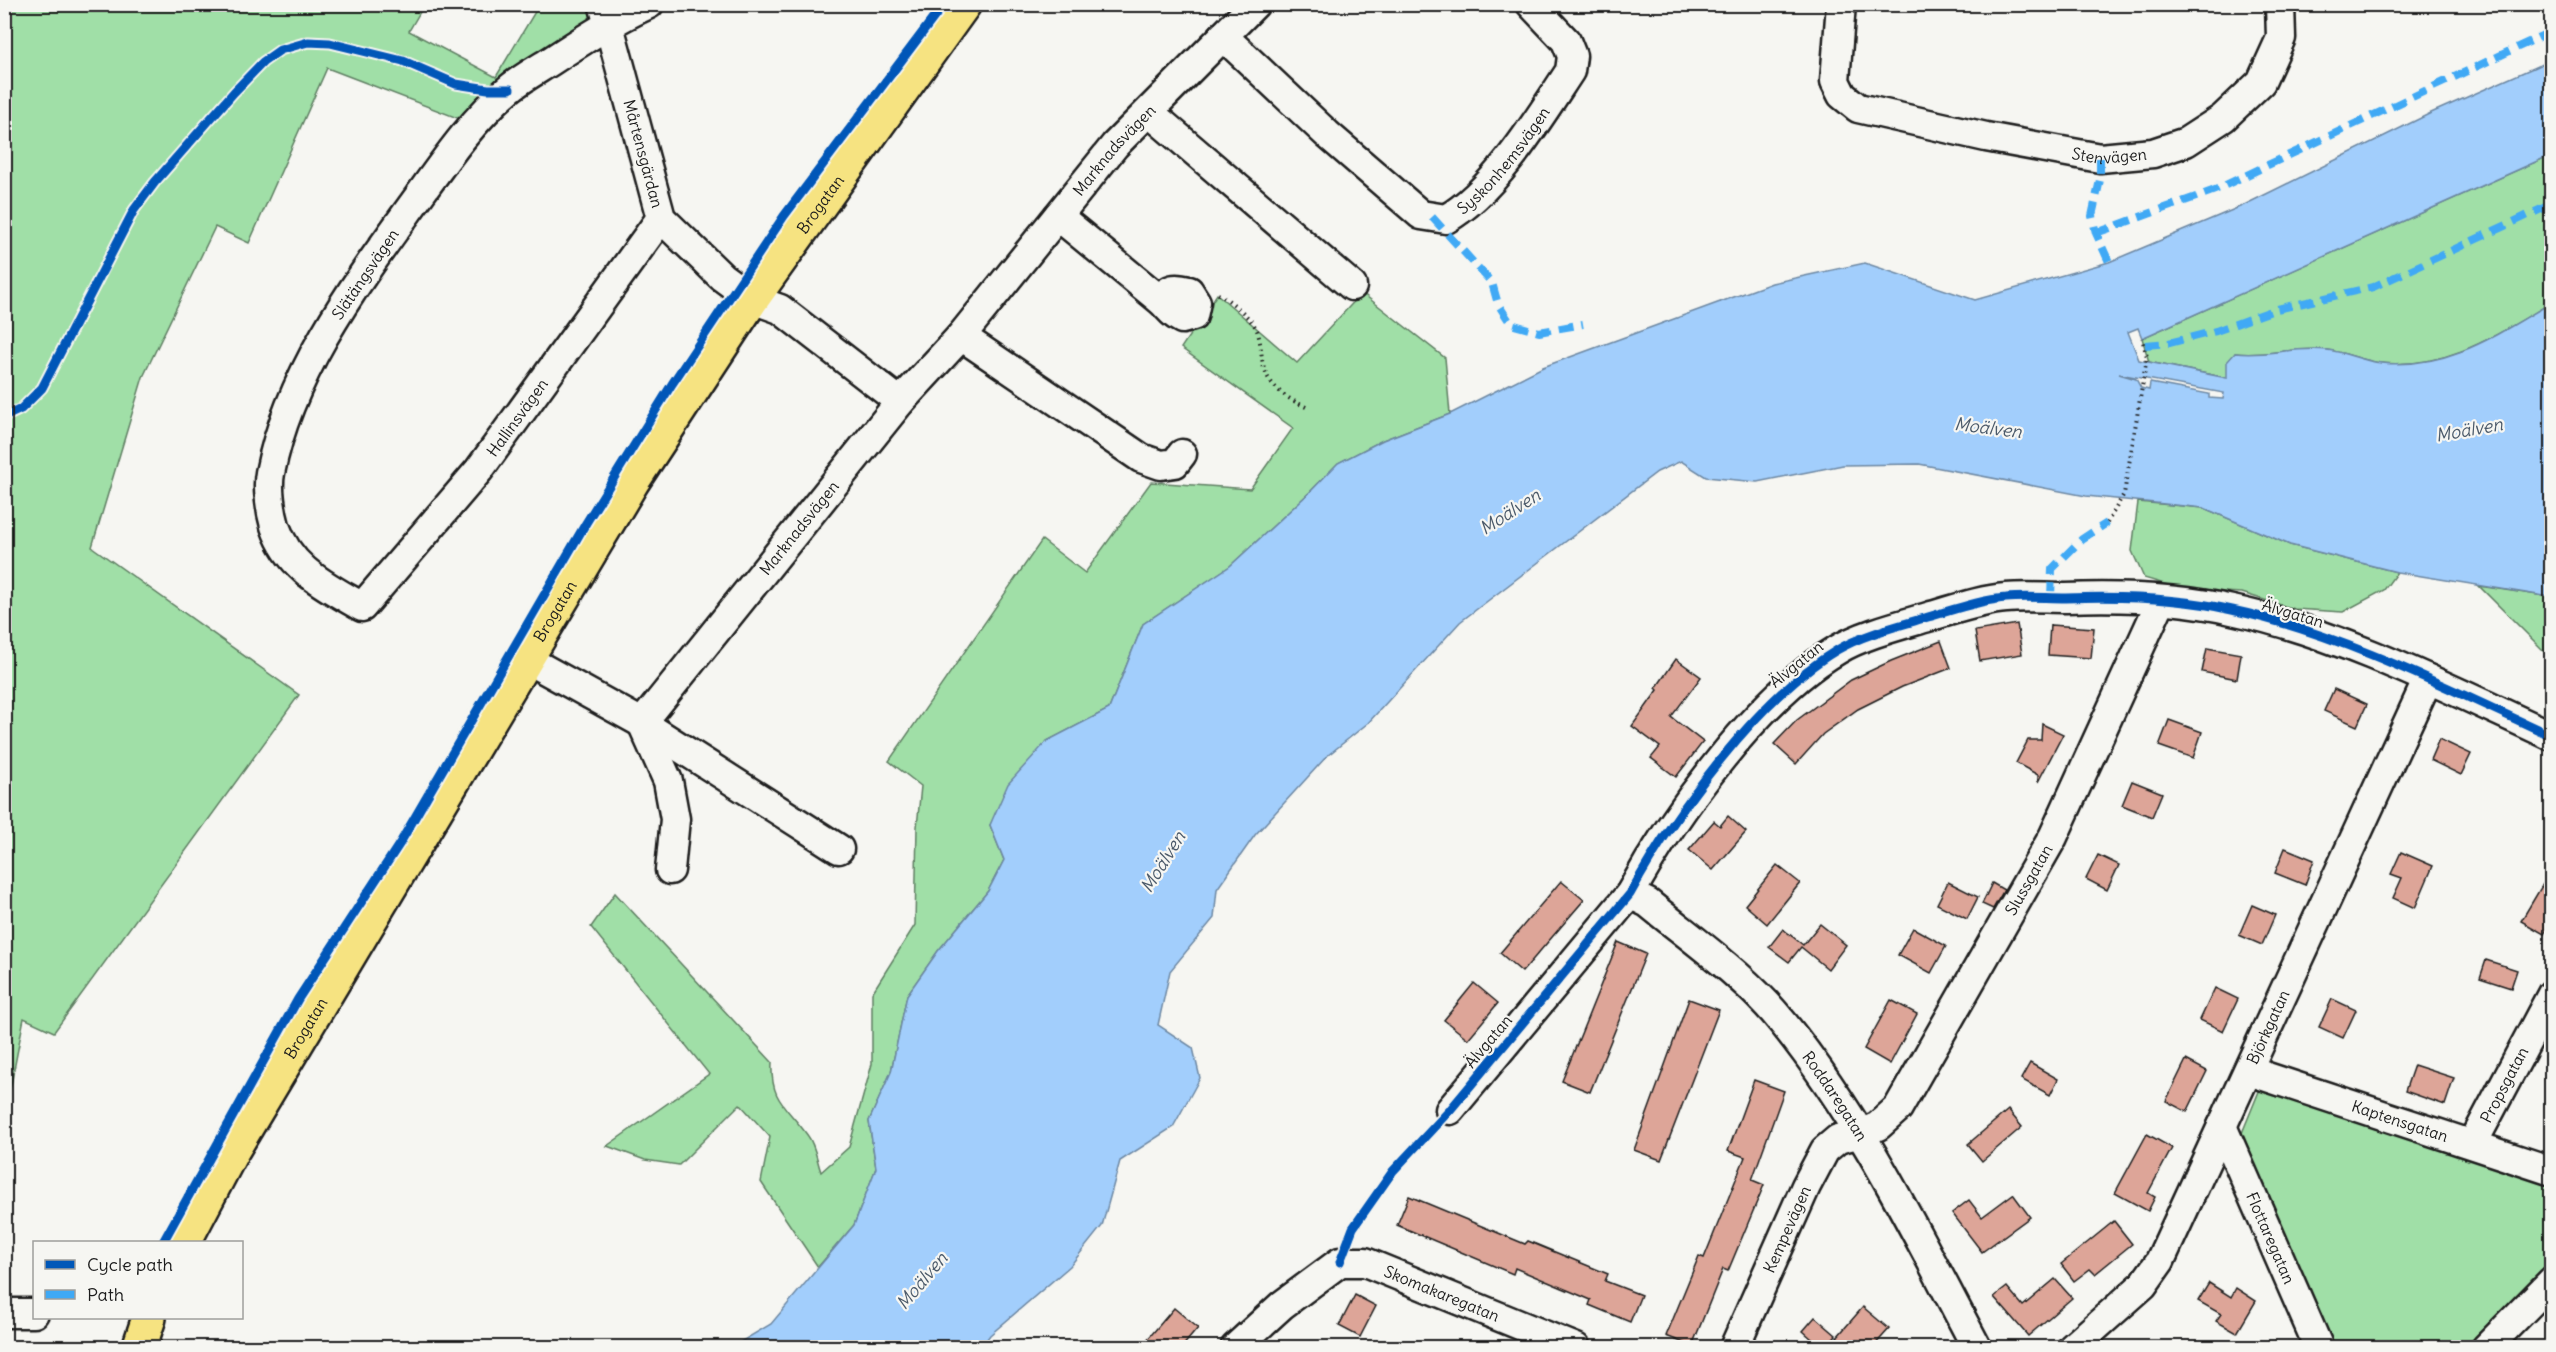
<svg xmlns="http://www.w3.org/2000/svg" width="2556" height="1352" viewBox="0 0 2556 1352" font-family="Delius,sans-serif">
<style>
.green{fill:#a0dfa7;stroke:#5e7e62;stroke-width:1.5}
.water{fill:#a2cefc;stroke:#6c87a2;stroke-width:1.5;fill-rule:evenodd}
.building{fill:#dda598;stroke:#1c1c1c;stroke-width:1.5}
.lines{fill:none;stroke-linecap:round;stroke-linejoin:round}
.minor-casing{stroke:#1c1c1c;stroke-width:33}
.major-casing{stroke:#1c1c1c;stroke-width:38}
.path{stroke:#1c1c1c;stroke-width:4;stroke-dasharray:1.5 4.5;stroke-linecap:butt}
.minor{stroke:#f6f6f2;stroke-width:28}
.major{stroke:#f6e381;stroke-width:33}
.quiet{stroke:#3fa9f5;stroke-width:8;stroke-dasharray:15 8;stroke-linecap:butt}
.cycleway-casing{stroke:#f6f6f2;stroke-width:13}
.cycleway{stroke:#0057b8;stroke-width:9}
.labels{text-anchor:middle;stroke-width:4.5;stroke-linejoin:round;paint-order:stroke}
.street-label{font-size:16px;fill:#1c1c1c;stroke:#f6f6f2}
.water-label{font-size:18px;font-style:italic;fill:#4b5a6a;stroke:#f6f6f2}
</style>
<rect width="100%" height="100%" fill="#f6f6f2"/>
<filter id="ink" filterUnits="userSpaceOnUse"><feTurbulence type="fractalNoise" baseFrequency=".0167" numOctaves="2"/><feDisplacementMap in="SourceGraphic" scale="12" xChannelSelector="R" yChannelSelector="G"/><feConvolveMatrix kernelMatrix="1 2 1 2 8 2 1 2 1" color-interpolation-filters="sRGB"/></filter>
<g filter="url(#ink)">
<g class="green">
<polygon points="5,5 424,5 409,31 496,77 539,5 603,5 610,22 473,124 327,68 249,243 215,227 143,377 92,547 299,695 54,1032 24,1018 10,1090 5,1087"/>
<path d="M2551,155V303C2496,335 2448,369 2381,363C2363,361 2345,352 2327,350C2295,346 2267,357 2235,353L2227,378L2149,362L2142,338Z"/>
<path d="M1362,293L1445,358L1450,414L1383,440L1338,463L1310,492L1230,566L1143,624L1109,709L1047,741L990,825L1004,860L988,891L938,951L907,995L891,1072L869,1121L876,1168L854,1225L818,1267L761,1182L770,1137L740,1104L679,1165L645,1160L607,1146L709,1074L591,927L615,893L772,1062C770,1102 787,1106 808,1136C815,1145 817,1161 821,1172L849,1147L872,1064V993L915,925L917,827L921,786L889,761L1042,540L1085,573L1151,482L1250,489L1293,428L1181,348L1217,294L1297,363Z"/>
<polygon points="2138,502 2204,508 2290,545 2397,572 2384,590 2343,612 2294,609 2242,593 2185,590 2144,578 2132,551"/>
<polygon points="2479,586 2551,597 2551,658"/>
<polygon points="2260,1089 2551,1181 2551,1266 2468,1347 2329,1347 2263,1192 2242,1133"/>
</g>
<path class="water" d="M2551,60V155L2142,338L2138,328L2128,332L2139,360L2227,378V362L2235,353C2267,357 2295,346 2327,350C2345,352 2363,361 2381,363C2448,370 2496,335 2551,303V597L2397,572L2290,545L2204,508L2086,496L1919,464L1843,465L1757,482L1706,477L1681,461L1657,472L1460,622L1368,723L1327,756L1255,835L1217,889L1214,918L1170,971L1158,1025L1193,1048L1200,1078L1173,1127L1120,1161L1102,1226L1070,1266L990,1335L981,1347H732L771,1324L854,1225L876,1168L869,1121L891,1072L907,995L938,951L988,891L1004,860L990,825L1008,784L1047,741L1109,709L1143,624L1230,566L1310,492L1338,463L1383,440L1450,414L1543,367L1772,283L1865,263L1975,300L2109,262L2242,206L2431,113ZM2119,374L2224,393L2223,399L2209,398V394L2150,383L2149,390L2141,388L2136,379Z"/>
<g class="building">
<polygon points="2017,624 2022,654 1980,661 1975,631"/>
<polygon points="2050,625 2094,628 2091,658 2048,655"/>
<polygon points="1941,641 1951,668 1902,687 1858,709 1823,734 1796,764 1774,744 1797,720 1851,680 1891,661"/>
<polygon points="2207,648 2241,654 2237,679 2202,672"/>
<polygon points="1676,659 1701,677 1671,717 1703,742 1676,777 1651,758 1660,747 1632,726 1658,690 1656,688"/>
<polygon points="2334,689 2367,704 2357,726 2324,711"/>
<polygon points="2169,720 2202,732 2193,758 2159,746"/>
<polygon points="2042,724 2063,734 2038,782 2038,775 2016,763 2028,740 2041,740"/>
<polygon points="2439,739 2471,754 2461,775 2430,760"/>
<polygon points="2132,781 2162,793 2152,817 2122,805"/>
<polygon points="1728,816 1746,832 1713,870 1689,850 1714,821 1720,826"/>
<polygon points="2285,848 2314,860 2305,885 2275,873"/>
<polygon points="2401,852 2433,866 2415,908 2393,898 2402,878 2391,874"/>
<polygon points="2098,855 2119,865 2107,890 2086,879"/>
<polygon points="1777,865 1800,883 1767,924 1745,905"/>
<polygon points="2552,869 2552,921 2544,934 2521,921"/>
<polygon points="1561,881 1584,900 1522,972 1500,953"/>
<polygon points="1948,882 1978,897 1967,919 1937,904"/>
<polygon points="1992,883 2004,890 1993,909 1982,904"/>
<polygon points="2252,905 2275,915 2262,945 2239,935"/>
<polygon points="1820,924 1846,945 1828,969 1801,947 1789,962 1769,947 1783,929 1803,945"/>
<polygon points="1913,928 1946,946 1931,973 1898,955"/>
<polygon points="1618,942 1646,954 1590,1092 1562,1081"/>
<polygon points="2486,960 2517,970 2511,988 2480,978"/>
<polygon points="1474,983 1498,1003 1468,1039 1444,1020"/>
<polygon points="2215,988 2238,999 2223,1031 2200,1020"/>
<polygon points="1689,999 1719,1010 1661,1160 1634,1150"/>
<polygon points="2332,999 2356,1010 2343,1038 2319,1027"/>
<polygon points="1891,1000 1917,1014 1890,1064 1864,1049"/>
<polygon points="2186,1060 2207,1071 2187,1112 2166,1101"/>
<polygon points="2030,1063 2058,1079 2050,1095 2021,1079"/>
<polygon points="2414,1065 2454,1078 2445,1105 2405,1091"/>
<polygon points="1754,1080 1784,1091 1752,1180 1764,1185 1728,1271 1723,1269 1692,1346 1666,1336 1699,1256 1704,1258 1745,1157 1728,1151"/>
<polygon points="2008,1110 2022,1127 1982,1161 1968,1144"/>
<polygon points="2147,1134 2172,1148 2148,1193 2155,1197 2148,1211 2115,1193"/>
<polygon points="2013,1194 2030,1217 1982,1252 1952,1213 1969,1200 1982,1217"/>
<polygon points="1409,1196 1525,1244 1528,1241 1608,1274 1605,1281 1641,1295 1630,1322 1589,1305 1591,1300 1515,1268 1513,1274 1397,1225"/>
<polygon points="2114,1221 2132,1244 2095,1274 2090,1269 2074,1281 2061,1264"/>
<polygon points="2055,1279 2072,1298 2028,1336 1994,1297 2007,1287 2023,1306"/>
<polygon points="2209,1283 2231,1297 2236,1288 2256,1301 2237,1333 2216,1321 2221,1314 2198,1301"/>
<polygon points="1355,1295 1376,1306 1360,1337 1339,1326"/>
<polygon points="1863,1307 1889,1329 1873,1347 1849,1347 1837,1337"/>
<polygon points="1174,1308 1198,1328 1182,1347 1141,1347"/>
<polygon points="1815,1317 1836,1335 1825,1347 1821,1347 1803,1331"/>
</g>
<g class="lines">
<g class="minor-casing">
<g id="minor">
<path id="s1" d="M649,4C614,20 583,40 551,61C537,70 522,78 509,89C470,122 441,166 411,207C354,286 289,374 270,473C267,488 271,512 275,526C290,570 325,585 362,607L479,470L661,218"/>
<path id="s2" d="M1841,4L1835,81L1842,95L1858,108L1986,137L2100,158L2153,153L2186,142L2223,118L2261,82L2281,38L2280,4"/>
<path id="s3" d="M604,7L661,218L722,277L752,299L780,309L900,402"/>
<path id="s4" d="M1223,36L1327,134L1421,215L1446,219C1495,191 1539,118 1570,71L1572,56L1566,41L1531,4"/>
<polyline points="1149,112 1352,286"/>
<path d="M1058,216L1159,299C1168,306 1171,314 1182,319L1193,316L1196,302L1189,291C1174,287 1170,288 1159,299"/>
<polyline points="961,336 1141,458 1161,465 1175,463 1182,454"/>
<polyline points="526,659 642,723 839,849"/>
<path id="s5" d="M670,870L675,819L668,781L642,723L900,402L961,336L1115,145L1255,4"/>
<path id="s6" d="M1630,894L1648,903C1694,941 1747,977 1784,1024C1863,1122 1918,1237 1977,1348"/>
<path id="s7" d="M2249,1071L2552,1171"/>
<path d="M1450,1110L1630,894C1674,814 1758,697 1837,650C1861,635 1901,625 1928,617C1953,610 1980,600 2006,598C2026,596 2046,598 2066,598C2119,596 2179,598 2232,610C2340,633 2452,690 2552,736"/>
<path id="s8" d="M2222,1126L2319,1348"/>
<path id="s9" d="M2473,1143L2552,994"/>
<polyline points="4,1313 34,1313"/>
<path id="s10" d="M1235,1348L1282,1305L1340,1262H1365L1576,1348"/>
<path id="s11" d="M1734,1348L1806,1186L1825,1150L1838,1139L1862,1133L1878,1126L1898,1108L2053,837L2161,601"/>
<path id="s12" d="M2072,1348L2143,1285L2160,1261L2428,679"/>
<polyline points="2486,1348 2552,1281"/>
</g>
</g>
<g class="major-casing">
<g id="major">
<path id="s13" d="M184,1242L232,1151L632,482L752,299L964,4"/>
<polyline points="139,1348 149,1318"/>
</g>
</g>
<g class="path">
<path d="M1218,294C1229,299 1249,316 1256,328C1263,343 1259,364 1269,379C1278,393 1291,400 1306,407"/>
<polyline points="2107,523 2124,494 2147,357 2142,338"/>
</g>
<use href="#minor" class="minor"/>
<use href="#major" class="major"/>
<g class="quiet">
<polyline points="2100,158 2100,180 2092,216 2096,233 2109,262"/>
<polyline points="1432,217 1492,283 1498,304 1511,324 1539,332 1583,324"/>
<polyline points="2096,233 2215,190 2552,31"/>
<polyline points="2145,345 2169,343 2216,331 2277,309 2373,287 2552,204"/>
<polyline points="2051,598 2052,569 2082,539 2107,523"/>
</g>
<g class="cycleway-casing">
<g id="cycleway">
<polyline points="4,417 21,409 42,388 134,210 155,182 234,92 263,62 280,50 308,42 330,43 403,61 456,84 488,89 510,89"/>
<polyline points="163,1242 298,999 400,843 586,523 672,384 784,216 944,4"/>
<path d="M1340,1262L1353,1228L1393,1171L1450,1110L1630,894C1674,814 1758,697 1837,650C1861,635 1901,625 1928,617C1953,610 1980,600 2006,598C2026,596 2046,598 2066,598C2119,596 2179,598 2232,610C2340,633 2452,690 2552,736"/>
</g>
</g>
<use href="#cycleway" class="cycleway"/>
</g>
</g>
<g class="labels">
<g class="street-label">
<text dy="6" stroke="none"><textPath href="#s5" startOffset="896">Marknadsvägen</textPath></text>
<text dy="6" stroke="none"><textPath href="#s2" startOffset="370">Stenvägen</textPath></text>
<text dy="6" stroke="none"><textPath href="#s3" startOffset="152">Mårtensgärdan</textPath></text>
<text dy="6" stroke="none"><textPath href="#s4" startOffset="375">Syskonhemsvägen</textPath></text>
<text dy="6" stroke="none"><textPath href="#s13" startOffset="1218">Brogatan</textPath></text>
<text transform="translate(365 274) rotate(-56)" y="6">Slätängsvägen</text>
<text dy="6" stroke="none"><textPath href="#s1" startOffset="1042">Hallinsvägen</textPath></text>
<text dy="6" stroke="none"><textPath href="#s5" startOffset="404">Marknadsvägen</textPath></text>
<text dy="6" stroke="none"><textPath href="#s13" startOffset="732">Brogatan</textPath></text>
<text transform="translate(2293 613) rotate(17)" y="6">Älvgatan</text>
<text transform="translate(1796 664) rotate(-39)" y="6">Älvgatan</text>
<text dy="6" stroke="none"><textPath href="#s11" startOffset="567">Slussgatan</textPath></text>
<text dy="6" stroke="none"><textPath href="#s12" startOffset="382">Björkgatan</textPath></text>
<text dy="6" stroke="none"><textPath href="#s13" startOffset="246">Brogatan</textPath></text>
<text transform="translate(1488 1041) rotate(-50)" y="6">Älvgatan</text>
<text dy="6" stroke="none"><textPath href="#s9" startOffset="66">Propsgatan</textPath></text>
<text dy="6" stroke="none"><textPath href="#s6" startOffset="291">Roddaregatan</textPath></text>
<text dy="6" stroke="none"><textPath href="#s7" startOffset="159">Kaptensgatan</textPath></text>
<text dy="6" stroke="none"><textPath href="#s11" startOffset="130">Kempevägen</textPath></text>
<text dy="6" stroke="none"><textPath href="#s8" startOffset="122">Flottaregatan</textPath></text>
<text dy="6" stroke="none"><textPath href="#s10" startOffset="244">Skomakaregatan</textPath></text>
</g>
<g class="water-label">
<text transform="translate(1988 428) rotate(7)" y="6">Moälven</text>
<text transform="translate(2469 430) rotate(-10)" y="6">Moälven</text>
<text transform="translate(1510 512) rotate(-33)" y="6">Moälven</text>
<text transform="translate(1163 862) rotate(-58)" y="6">Moälven</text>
<text transform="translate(922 1281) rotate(-50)" y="6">Moälven</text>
</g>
</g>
<rect width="2556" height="1352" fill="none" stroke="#f6f6f2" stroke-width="24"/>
<rect x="12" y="12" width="2532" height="1328" fill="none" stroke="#1c1c1c" stroke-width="2" filter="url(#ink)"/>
<rect x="33" y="1241" width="210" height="78" fill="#f6f6f2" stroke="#9f9f9c" stroke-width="1.5"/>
<rect x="45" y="1260" width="30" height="9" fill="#0057b8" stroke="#9f9f9c" stroke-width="1.5"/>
<text x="87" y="1271" font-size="18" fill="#1c1c1c">Cycle path</text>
<rect x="45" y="1290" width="30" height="9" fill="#3fa9f5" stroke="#9f9f9c" stroke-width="1.5"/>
<text x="87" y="1301" font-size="18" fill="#1c1c1c">Path</text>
</svg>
